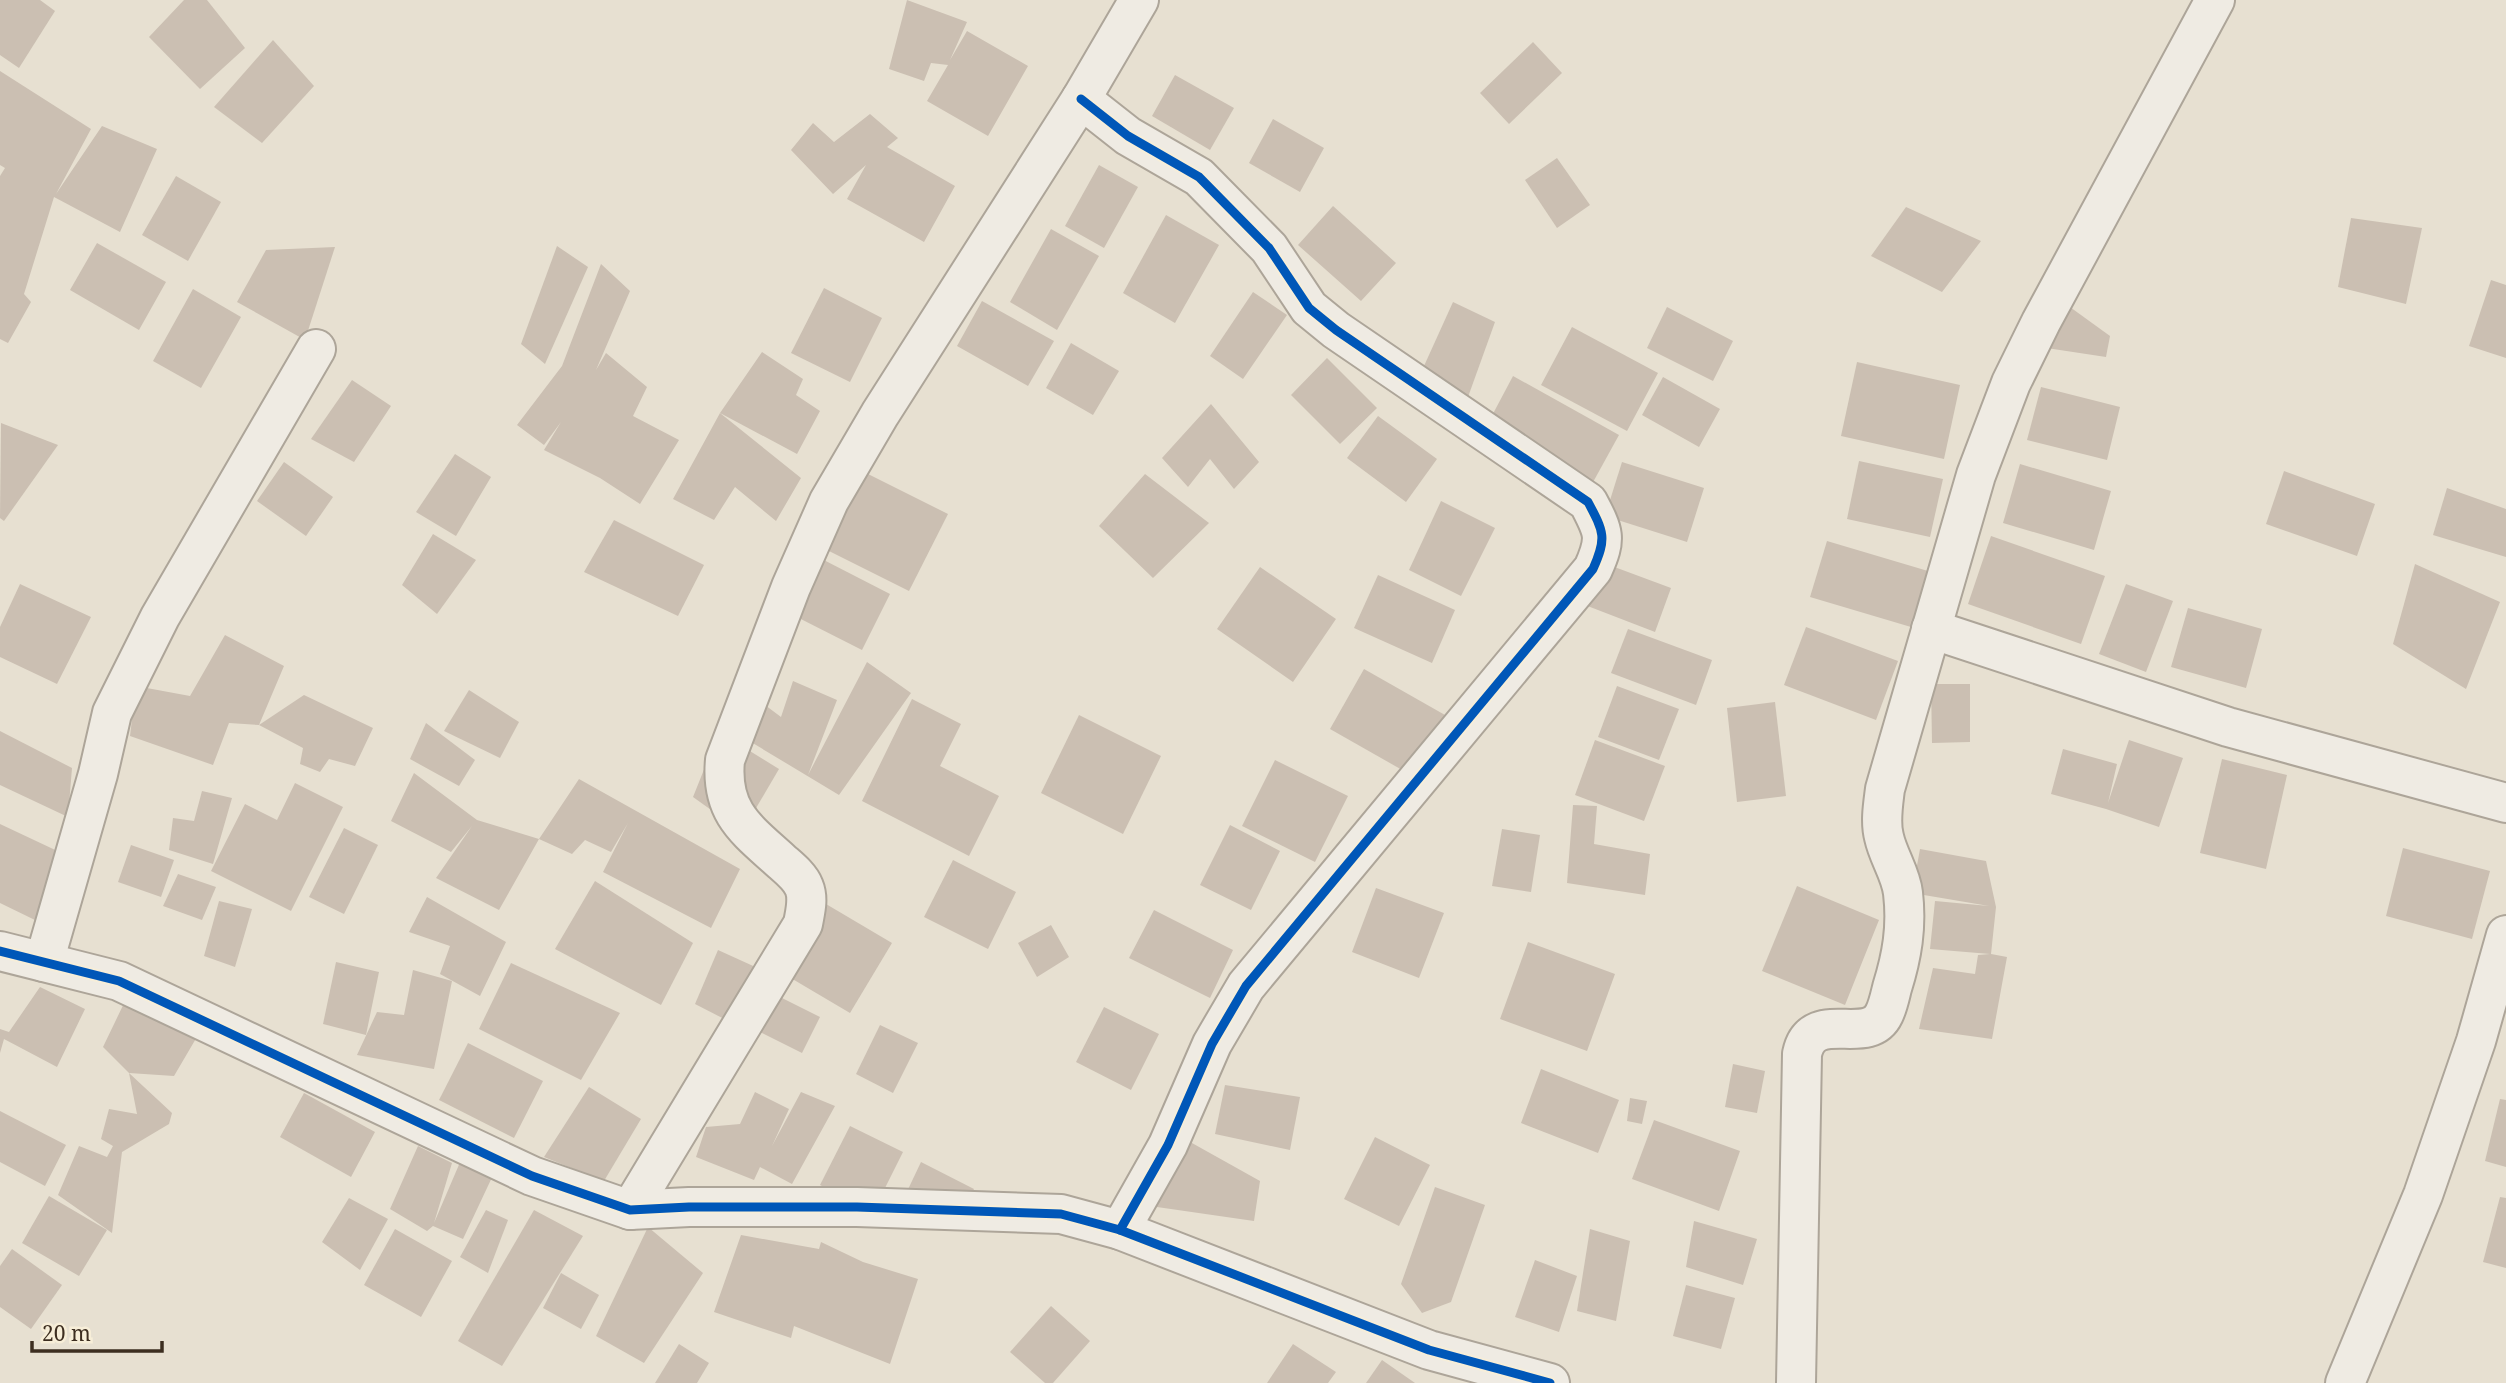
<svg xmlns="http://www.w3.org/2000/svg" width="2506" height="1383" viewBox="0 0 2506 1383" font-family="'Noto Serif',serif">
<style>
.building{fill:#cbbfb2}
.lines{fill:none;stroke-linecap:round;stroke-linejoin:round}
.minor-casing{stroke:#ada599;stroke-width:42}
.minor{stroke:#efebe3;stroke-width:38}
.cycleway-casing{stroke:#f7eed8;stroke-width:13}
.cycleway{stroke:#0057b8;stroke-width:9}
</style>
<rect width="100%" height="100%" fill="#e7e0d1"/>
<g class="building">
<polygon points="0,0 40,0 55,11 19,68 0,55"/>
<polygon points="184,0 207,0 245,48 200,89 149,37"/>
<polygon points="907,0 967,22 950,60 967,31 1028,66 988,136 927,101 948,65 931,63 924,81 889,69"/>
<polygon points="273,40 314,86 262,143 214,107"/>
<polygon points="1533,42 1562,73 1509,124 1480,93"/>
<polygon points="0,71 91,129 56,194 102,126 157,149 120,232 54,197 24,294 31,302 8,343 0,339 0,176 5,168 0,165"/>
<polygon points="1175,75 1234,108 1210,150 1152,116"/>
<polygon points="870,114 898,138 887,147 955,186 924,242 847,199 866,165 833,194 791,150 813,123 834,142"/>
<polygon points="1273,119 1324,148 1300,192 1249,163"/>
<polygon points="1557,158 1590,205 1557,228 1525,180"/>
<polygon points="1099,165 1138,187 1104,248 1065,226"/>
<polygon points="176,176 221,202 188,261 142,235"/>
<polygon points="1333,206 1396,263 1361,301 1298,245"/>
<polygon points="1906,207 1981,241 1942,292 1871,256"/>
<polygon points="1166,215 1219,245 1175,323 1123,293"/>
<polygon points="2351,218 2422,228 2406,304 2338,287"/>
<polygon points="1051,229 1099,256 1057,330 1010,302"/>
<polygon points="97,243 166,282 139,330 70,290"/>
<polygon points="557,246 588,267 545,364 521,344"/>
<polygon points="335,247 305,340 237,302 266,250"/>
<polygon points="601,264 630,291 596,370 606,353 647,387 633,416 679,440 640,504 600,478 544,450 561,422 544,445 517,425 562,366"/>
<polygon points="2491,280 2506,285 2506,358 2469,346"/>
<polygon points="824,288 882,318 850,382 791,353"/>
<polygon points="193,289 241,317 201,388 153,361"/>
<polygon points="1253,292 1287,315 1243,379 1210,356"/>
<polygon points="982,301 1054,341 1028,386 957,346"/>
<polygon points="1453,302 1495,322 1468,397 1419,377"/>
<polygon points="2063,302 2110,336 2106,357 2040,347"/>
<polygon points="1667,307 1733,341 1713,381 1647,348"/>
<polygon points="1572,327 1658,373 1627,431 1541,385"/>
<polygon points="1071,343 1119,371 1093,415 1046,388"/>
<polygon points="762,352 803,379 796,395 820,411 797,454 720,413"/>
<polygon points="1327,358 1377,408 1340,444 1291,395"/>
<polygon points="1857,362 1960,385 1944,459 1841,436"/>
<polygon points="1513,376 1619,435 1592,484 1487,425"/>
<polygon points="1663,377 1720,409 1699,447 1642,415"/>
<polygon points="352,380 391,406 354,462 311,439"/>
<polygon points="2041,387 2120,407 2107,460 2027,440"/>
<polygon points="1211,404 1259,462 1234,489 1210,459 1188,487 1162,458"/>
<polygon points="720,413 801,478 776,521 735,487 714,520 673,499"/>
<polygon points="1378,416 1437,459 1406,502 1347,458"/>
<polygon points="1,423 58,445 4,521 0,518"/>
<polygon points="455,454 491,477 456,536 416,512"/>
<polygon points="1859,461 1943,479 1930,537 1847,519"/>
<polygon points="284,462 333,497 306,536 257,501"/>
<polygon points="1622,462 1704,488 1687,542 1605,516"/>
<polygon points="2020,464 2111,491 2094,550 2003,523"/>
<polygon points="858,469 948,514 909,591 819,546"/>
<polygon points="2284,471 2375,504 2357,556 2266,524"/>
<polygon points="1145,474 1209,523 1153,578 1099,526"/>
<polygon points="2447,488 2506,509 2506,557 2433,535"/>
<polygon points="1441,501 1495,528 1461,596 1409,570"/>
<polygon points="614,520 704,565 678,616 584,572"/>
<polygon points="433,534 476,560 437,614 402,585"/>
<polygon points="1991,536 2105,576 2081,644 1968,604"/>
<polygon points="1827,541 1928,571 1911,627 1810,597"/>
<polygon points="816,556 890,594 862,650 787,612"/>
<polygon points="1601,562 1671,588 1655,632 1585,605"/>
<polygon points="2415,564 2500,602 2466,689 2393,644"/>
<polygon points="1260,567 1336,619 1293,682 1217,629"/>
<polygon points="1378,575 1455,610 1432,663 1354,628"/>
<polygon points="20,584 91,617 57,684 0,657 0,627"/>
<polygon points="2126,584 2173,601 2146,672 2099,654"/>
<polygon points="2188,608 2262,629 2246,688 2171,667"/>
<polygon points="1806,627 1898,661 1876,720 1784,685"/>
<polygon points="1628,629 1712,660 1696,705 1611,673"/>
<polygon points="225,635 284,666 259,725 229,723 213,765 130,736 136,686 190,696"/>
<polygon points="867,662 911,693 839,795 741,736 757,699 781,717 793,681 837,700 808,775"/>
<polygon points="1364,669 1445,715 1411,775 1330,729"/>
<polygon points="1931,684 1970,684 1970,742 1932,743"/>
<polygon points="1617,686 1679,709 1659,760 1598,737"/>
<polygon points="469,690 519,722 500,758 444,731"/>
<polygon points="304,695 373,728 355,766 329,759 320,772 300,764 303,748 259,725"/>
<polygon points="912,699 961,724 940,766 999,796 969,856 862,801"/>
<polygon points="1775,702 1786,796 1737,802 1727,708"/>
<polygon points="1079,715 1161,756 1123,834 1041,793"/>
<polygon points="426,723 475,760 459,786 410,759"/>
<polygon points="0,731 72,768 68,817 0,785"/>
<polygon points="719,732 779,769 742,832 693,797"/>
<polygon points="1595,740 1665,766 1644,821 1575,795"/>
<polygon points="2129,740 2183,758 2159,827 2106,809 2051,794 2063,749 2117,764 2108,803"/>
<polygon points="2222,759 2287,775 2266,869 2200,853"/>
<polygon points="1275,760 1348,796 1315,862 1242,826"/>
<polygon points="414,773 477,820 539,839 579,779 740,869 711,928 603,872 628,823 611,852 585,840 572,854 539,839 499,910 436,878 472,826 451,852 391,821"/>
<polygon points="295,783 343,807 291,911 211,871 245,804 277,820"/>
<polygon points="202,791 232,798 213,864 169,850 173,818 194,821"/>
<polygon points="1573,805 1597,806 1594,844 1650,854 1645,895 1567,883"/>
<polygon points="0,824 68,856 37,921 0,903"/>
<polygon points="1230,825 1280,851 1251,910 1200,885"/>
<polygon points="344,828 378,845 344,914 309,897"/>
<polygon points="1502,829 1540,835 1531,892 1492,886"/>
<polygon points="131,845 174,860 161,897 118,882"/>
<polygon points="2403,848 2490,871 2472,939 2386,916"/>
<polygon points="1920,849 1986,861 1996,907 1991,954 2007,957 1992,1039 1919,1029 1933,968 1975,974 1978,955 1990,954 1930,949 1935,901 1989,906 1912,893"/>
<polygon points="953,860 1016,892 988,949 924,917"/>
<polygon points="178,874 216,887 202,920 163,906"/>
<polygon points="595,881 693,943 661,1005 555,949"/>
<polygon points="1797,886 1879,920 1845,1005 1762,971"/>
<polygon points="1376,888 1444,913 1419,978 1352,952"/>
<polygon points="427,897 506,942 480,996 440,974 450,946 409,932"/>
<polygon points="219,901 252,909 235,967 204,956"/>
<polygon points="826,904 892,943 850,1013 784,974"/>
<polygon points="1154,910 1233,950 1210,998 1129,958"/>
<polygon points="1051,925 1069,957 1037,977 1018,943"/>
<polygon points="1528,942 1615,974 1587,1051 1500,1019"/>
<polygon points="718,950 762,970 734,1024 695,1004"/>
<polygon points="336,962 379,972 366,1035 323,1024"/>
<polygon points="511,963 620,1013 581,1080 479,1029"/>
<polygon points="413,970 452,981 434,1069 357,1055 377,1012 404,1015"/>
<polygon points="40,987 85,1009 57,1067 4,1039 0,1053 0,1029 9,1032"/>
<polygon points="128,995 201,1030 174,1076 129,1073 172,1113 169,1124 122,1152 112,1233 58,1195 79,1146 107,1157 113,1146 101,1139 109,1109 137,1114 129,1073 103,1047"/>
<polygon points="778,996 820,1017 802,1053 760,1032"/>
<polygon points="1104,1007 1159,1034 1131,1090 1076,1062"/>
<polygon points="880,1025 918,1043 893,1093 856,1074"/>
<polygon points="468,1043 543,1081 514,1138 439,1100"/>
<polygon points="1733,1064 1765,1071 1757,1113 1725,1107"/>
<polygon points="1541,1069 1619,1100 1598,1153 1521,1123"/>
<polygon points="1225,1085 1300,1097 1290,1150 1215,1134"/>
<polygon points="589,1087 641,1119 604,1181 544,1157"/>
<polygon points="755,1092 789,1109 772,1146 801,1092 835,1106 792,1184 760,1167 754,1180 696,1157 706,1127 740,1124"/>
<polygon points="304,1093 375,1132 351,1177 280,1137"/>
<polygon points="1630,1098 1647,1101 1642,1124 1627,1121"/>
<polygon points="2500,1099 2506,1100 2506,1167 2485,1161"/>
<polygon points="0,1111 66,1145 45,1186 0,1162"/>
<polygon points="1654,1120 1740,1151 1719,1211 1632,1179"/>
<polygon points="850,1126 903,1152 873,1212 820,1185"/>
<polygon points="1375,1137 1430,1165 1399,1226 1344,1199"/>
<polygon points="1183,1138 1260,1181 1254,1221 1150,1206"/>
<polygon points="418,1146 452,1163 434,1223 464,1153 495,1171 463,1239 433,1226 427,1231 390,1209"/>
<polygon points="921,1162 974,1189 954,1228 902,1202"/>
<polygon points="1435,1187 1485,1205 1451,1302 1422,1313 1401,1284"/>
<polygon points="49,1196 107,1230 79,1276 22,1243"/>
<polygon points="2500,1197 2506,1198 2506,1268 2483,1262"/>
<polygon points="349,1198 388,1219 360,1270 322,1242"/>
<polygon points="486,1210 508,1220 488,1273 460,1257"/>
<polygon points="534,1210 583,1236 502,1366 458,1341"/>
<polygon points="1694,1221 1757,1239 1743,1285 1686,1267"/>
<polygon points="648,1227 703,1273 644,1363 596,1336"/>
<polygon points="395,1229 452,1261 421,1317 364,1285"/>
<polygon points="1590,1229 1630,1241 1616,1321 1577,1311"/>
<polygon points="741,1235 819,1249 821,1242 863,1262 918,1279 890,1364 794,1326 791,1338 714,1312"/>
<polygon points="12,1249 62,1285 31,1329 0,1307 0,1266"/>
<polygon points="1535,1260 1577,1276 1559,1332 1515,1317"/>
<polygon points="561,1273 599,1295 581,1329 543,1308"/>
<polygon points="1686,1285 1735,1298 1721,1349 1673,1336"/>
<polygon points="1051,1306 1090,1341 1053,1383 1045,1383 1010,1352"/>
<polygon points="679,1344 709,1363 697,1383 655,1383"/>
<polygon points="1293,1344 1336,1372 1328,1383 1267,1383"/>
<polygon points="1382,1360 1415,1383 1366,1383"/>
</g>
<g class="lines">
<g class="minor-casing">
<g id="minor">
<path d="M1081,99L1128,136L1199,177L1269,248L1309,308L1336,330L1588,502C1604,532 1607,538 1593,569L1246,986L1212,1044L1168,1145L1120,1230"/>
<polyline points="1931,629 2228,727 2506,803"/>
<polyline points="0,951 119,981 532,1176 630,1210 689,1207 857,1207 1061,1214 1120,1230 1429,1350 1550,1383"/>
<polyline points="44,962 98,774 112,713 160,617 316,349"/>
<path d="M630,1210L803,924C805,912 809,899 804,887C800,877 790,869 782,862C747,830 720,813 725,760L791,587L829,501L880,414L1081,99L1139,0"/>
<path d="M1796,1383L1802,1054C1812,1006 1868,1048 1884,1014C1888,1006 1890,996 1892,988C1902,956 1907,927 1903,893C1901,874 1888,856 1884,837C1880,822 1883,805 1885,789L1976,475L2011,383L2041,322L2215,0"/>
<polyline points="2345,1383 2423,1195 2476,1041 2506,935"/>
</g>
</g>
<use href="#minor" class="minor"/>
<g class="cycleway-casing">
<g id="cycleway">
<path d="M1081,99L1128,136L1199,177L1269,248L1309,308L1336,330L1588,502C1604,532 1607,538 1593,569L1246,986L1212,1044L1168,1145L1120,1230"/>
<polyline points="0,951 119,981 532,1176 630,1210 689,1207 857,1207 1061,1214 1120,1230 1429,1350 1550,1383"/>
</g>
</g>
<use href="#cycleway" class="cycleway"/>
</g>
<path d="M32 1341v10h130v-10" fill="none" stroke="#3d2e20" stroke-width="3.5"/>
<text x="42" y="1341" font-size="21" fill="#3d2e20" stroke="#f7eed8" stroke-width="5" paint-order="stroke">20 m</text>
</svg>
